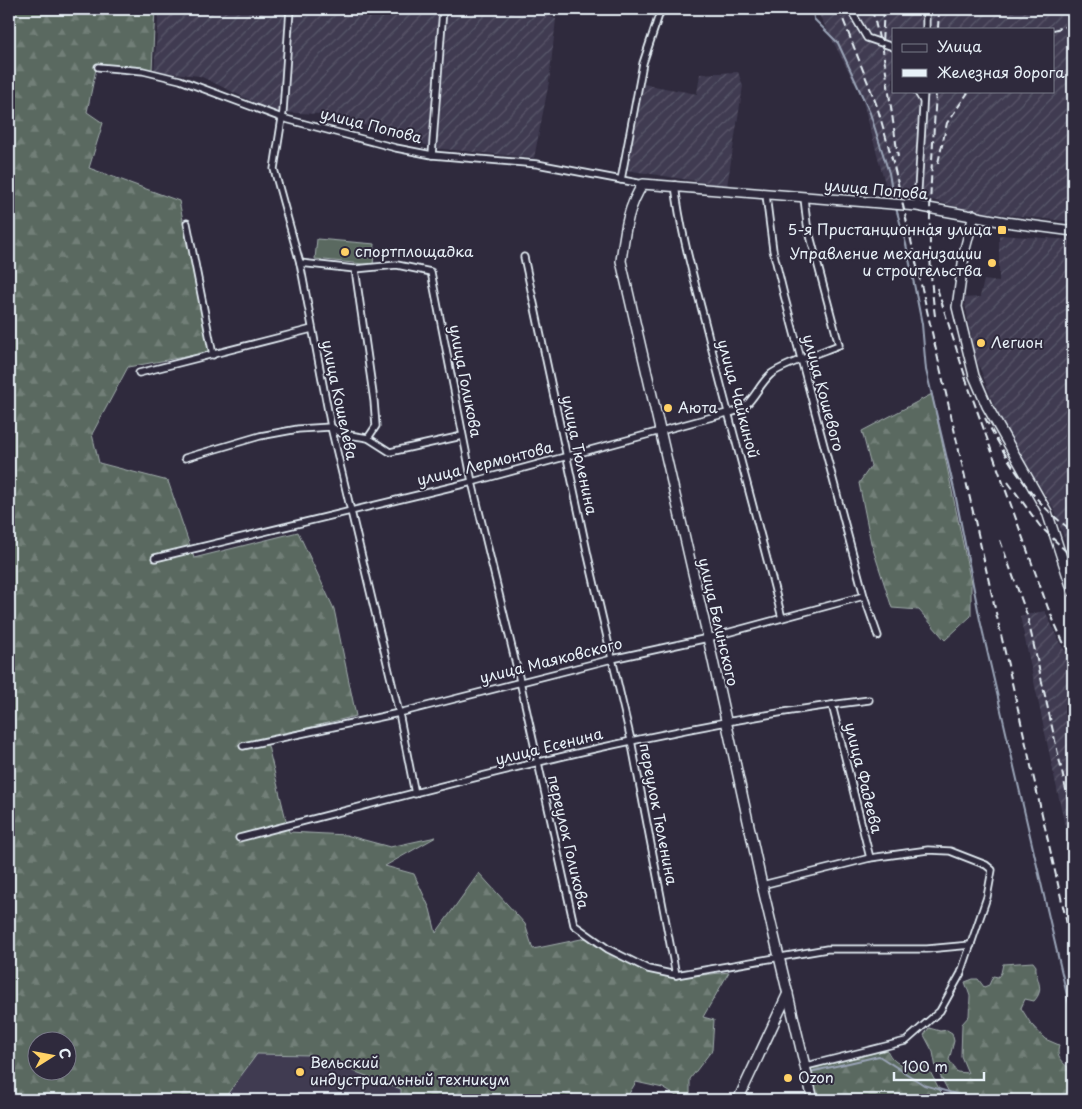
<svg xmlns="http://www.w3.org/2000/svg" width="1082" height="1109" viewBox="0 0 1082 1109" font-family="'Playpen Sans',sans-serif">
<style>
.built{fill:#3f3b51}
.industrial{fill:url(#industrial-furrows);fill-rule:evenodd}
.green{fill:#5a6960;stroke:#a1adac}
.forest{fill:url(#forest-firs);stroke:#a1adac;fill-rule:evenodd}
.lines{fill:none;stroke-linecap:round;stroke-linejoin:round}
.stream{stroke:#9aa4b7;stroke-width:2}
.street-casing{stroke:#e8f1f8;stroke-width:9}
.secondary-casing{stroke:#e8f1f8;stroke-width:12}
.street{stroke:#2f2a3d;stroke-width:5.5}
.secondary{stroke:#2f2a3d;stroke-width:9}
.rail{stroke:#e8f1f8;stroke-width:2;stroke-dasharray:8 4;stroke-linecap:butt}
.poi-dot{fill:#ffd166;stroke:#2f2a3d;stroke-width:2}
.labels{text-anchor:middle;stroke-width:4;stroke-linejoin:round;paint-order:stroke}
.street-label{font-size:15px;fill:#e8f1f8;stroke:#2f2a3d}
.poi-label{font-size:15px;fill:#e8f1f8;stroke:#2f2a3d;text-anchor:start}
</style>
<defs>
<pattern id="industrial-furrows" width="10" height="10" patternUnits="userSpaceOnUse" patternTransform="scale(1.25)"><rect width="10" height="10" fill="#3f3b51"/><path d="M-1 1l2-2M0 10L10 0M9 11l2-2" fill="none" stroke="#5b586b"/></pattern>
<pattern id="forest-firs" width="22" height="20" patternUnits="userSpaceOnUse" patternTransform="scale(1.25)"><rect width="22" height="20" fill="#5a6960"/><path d="M5 1l3.5 6h-7zM16 11l3.5 6h-7z" fill="#727f78"/></pattern>
</defs>
<rect width="100%" height="100%" fill="#2f2a3d"/>
<filter id="ink" filterUnits="userSpaceOnUse"><feTurbulence type="fractalNoise" baseFrequency=".02" numOctaves="2"/><feDisplacementMap in="SourceGraphic" scale="10" xChannelSelector="R" yChannelSelector="G"/><feConvolveMatrix kernelMatrix="1 2 1 2 8 2 1 2 1" color-interpolation-filters="sRGB"/></filter>
<g filter="url(#ink)">
<polygon class="built" points="257,1054 311,1055 401,1089 401,1100 223,1100"/>
<g class="industrial">
<polygon points="159,9 532,9 556,19 549,82 534,158 434,148 386,131 321,114 274,112 200,76 154,71"/>
<path d="M816,9H1073V222L968,210L886,187L861,95ZM893,29H1053V91H893Z"/>
<polygon points="738,72 743,86 727,186 626,170 643,84 697,94 700,74"/>
<polygon points="999,235 1072,240 1073,563 1054,509 1002,425 974,353 964,298 980,297 984,280 999,282"/>
<polygon points="1045,611 1063,648 1073,659 1073,864 1020,616"/>
</g>
<polygon class="green" points="317,239 375,244 373,265 315,259"/>
<g class="forest">
<path d="M9,9H155L152,70L97,64L87,112L103,123L89,168L179,201L211,352L128,367L92,434L99,463L168,481L194,558L298,532L334,609L356,716L266,738L289,832L346,835L390,847L436,837L385,866L414,874L430,909L436,933L479,873L525,924L533,949L586,938L647,972L676,978L729,972L703,1017L714,1020L712,1050L690,1079V1100H683L663,1088L636,1082L627,1097V1100H401V1089L311,1055L257,1054L223,1100H9ZM38,1042H68V1072H38Z"/>
<polygon points="932,394 971,583 971,616 945,640 919,610 892,608 871,543 859,483 871,466 862,431"/>
<path d="M1033,962L1036,966C1035,980 1046,988 1034,1001L1025,999L1021,1008L1031,1024L1045,1039L1059,1045C1055,1061 1065,1063 1073,1072V1097L1071,1100H953L936,1068L933,1052L924,1035L929,1028L940,1031L947,1030L952,1033L954,1041L949,1060L957,1072L968,1073L961,1056L962,1024L969,1016L970,996L965,982L973,979H978L984,987L989,985L993,976L998,977L1001,973L1003,964Z"/>
<path d="M887,1050C895,1068 909,1067 927,1066L945,1100H817L810,1069Z"/>
</g>
<g class="lines">
<g class="stream">
<polyline points="813,9 814,19 838,43 870,113 889,173 894,201"/>
<polyline points="896,208 906,244 922,324 926,370 955,493 980,620 1073,1021"/>
<polyline points="773,952 781,983"/>
<polyline points="810,1072 879,1056 924,1085 977,1100"/>
</g>
<g class="street-casing">
<g id="street">
<polyline points="290,9 283,112 274,169 300,263 331,427 399,713 415,794"/>
<polyline points="850,9 867,38 893,47"/>
<polyline points="926,29 926,9"/>
<polyline points="98,67 143,71 180,80 282,118 396,148 432,155 537,164 643,184"/>
<polyline points="917,91 923,101"/>
<polyline points="432,155 443,9"/>
<polyline points="621,180 643,63 660,12 664,9"/>
<path d="M675,185C681,235 695,282 707,330C731,427 758,522 782,618"/>
<polyline points="766,195 773,250 784,295 864,596 878,636"/>
<polyline points="917,206 924,91"/>
<polyline points="187,223 213,355"/>
<polyline points="524,257 588,556 631,740 676,975"/>
<polyline points="300,263 355,269 397,265 431,272 472,482 520,681 574,925 608,949 648,969 676,975 827,949 927,949 971,945"/>
<polyline points="355,269 374,401 376,426 368,438"/>
<polyline points="139,373 312,329"/>
<polyline points="185,458 260,436 298,429 331,427 343,434 368,438 390,452 462,436"/>
<path d="M155,558L472,482L727,413C751,412 755,388 771,374C782,365 824,351 839,345L807,224L804,198"/>
<polyline points="832,705 870,858"/>
<polyline points="243,746 399,713 612,659 708,638 864,596"/>
<path d="M239,838C447,785 655,726 869,700"/>
<polyline points="762,885 870,858 928,850 950,851 986,865 992,870 987,897 961,973 940,1011 906,1041 806,1066"/>
</g>
</g>
<g class="secondary-casing">
<g id="secondary">
<polyline points="974,215 965,249 957,307 974,376 987,406 1047,512 1073,592"/>
<polyline points="738,1100 788,993"/>
<path d="M813,1100L762,885L708,638L621,261C625,232 627,208 643,184L917,206L1005,222L1073,231"/>
</g>
</g>
<use href="#street" class="street"/>
<use href="#secondary" class="secondary"/>
<g class="rail">
<polyline points="839,9 877,106 894,166 1073,950"/>
<polyline points="872,9 879,38"/>
<polyline points="884,9 882,43 898,157"/>
<polyline points="938,29 939,9"/>
<polyline points="1053,30 1073,25"/>
<polyline points="938,163 947,123 969,91"/>
<polyline points="937,288 967,382"/>
<path d="M935,316C925,241 932,166 936,91"/>
<polyline points="965,377 1048,608 1064,644 1073,654"/>
<path d="M985,418C1007,460 1033,504 1073,531"/>
<polyline points="1008,482 1040,526 1073,558"/>
<polyline points="1000,540 1027,615 1073,821"/>
</g>
</g>
</g>
<g class="poi-dot">
<rect x="997" y="225" width="10" height="10" rx="2.5"/>
<circle cx="345" cy="252" r="5"/>
<circle cx="992" cy="263" r="5"/>
<circle cx="981" cy="343" r="5"/>
<circle cx="668" cy="408" r="5"/>
<circle cx="300" cy="1072" r="5"/>
<circle cx="788" cy="1078" r="5"/>
</g>
<g class="labels">
<g class="street-label">
<text transform="translate(371 126) rotate(14)" y="5">улица Попова</text>
<text transform="translate(876 190) rotate(5)" y="5">улица Попова</text>
<text transform="translate(465 381) rotate(79)" y="5">улица Голикова</text>
<text transform="translate(823 393) rotate(75)" y="5">улица Кошевого</text>
<text transform="translate(738 399) rotate(75)" y="5">улица Чайкиной</text>
<text transform="translate(339 400) rotate(78)" y="5">улица Кошелева</text>
<text transform="translate(579 455) rotate(78)" y="5">улица Тюленина</text>
<text transform="translate(485 464) rotate(-14)" y="5">улица Лермонтова</text>
<text transform="translate(718 622) rotate(77)" y="5">улица Белинского</text>
<text transform="translate(551 661) rotate(-14)" y="5">улица Маяковского</text>
<text transform="translate(549 747) rotate(-14)" y="5">улица Есенина</text>
<text transform="translate(863 778) rotate(76)" y="5">улица Фадеева</text>
<text transform="translate(658 814) rotate(79)" y="5">переулок Тюленина</text>
<text transform="translate(568 842) rotate(77)" y="5">переулок Голикова</text>
</g>
<g class="poi-label">
<text x="992" y="235" text-anchor="end">5-я Пристанционная улица</text>
<text x="355" y="257">спортплощадка</text>
<text x="982" y="259" text-anchor="end">Управление механизации<tspan x="982" dy="17">и строительства</tspan></text>
<text x="991" y="348">Легион</text>
<text x="678" y="413">Аюта</text>
<text x="310" y="1068">Вельский<tspan x="310" dy="17">индустриальный техникум</tspan></text>
<text x="798" y="1083">Ozon</text>
</g>
</g>
<rect width="1082" height="1109" fill="none" stroke="#2f2a3d" stroke-width="30"/>
<rect x="15" y="15" width="1052" height="1079" fill="none" stroke="#e8f1f8" stroke-width="2" filter="url(#ink)"/>
<rect x="892" y="28" width="162" height="65" fill="#2f2a3d" stroke="#797a88"/>
<rect x="902" y="44" width="25" height="8" fill="#2f2a3d" stroke="#797a88"/>
<text x="937" y="52" font-size="15" fill="#e8f1f8">Улица</text>
<rect x="902" y="69" width="25" height="8" fill="#e8f1f8" stroke="#797a88"/>
<text x="937" y="78" font-size="15" fill="#e8f1f8">Железная дорога</text>
<g transform="translate(52 1056) rotate(79)"><circle r="24" fill="#2f2a3d" stroke="#797a88"/>
<path d="M0-4L9 19L0 12L-9 19Z" fill="#ffd166"/>
<text y="-8" font-size="14" font-weight="bold" text-anchor="middle" fill="#e8f1f8">С</text>
</g>
<path d="M894 1072v8h90v-8" fill="none" stroke="#e8f1f8" stroke-width="2.5"/>
<text x="902" y="1072" font-size="15" fill="#e8f1f8" stroke="#2f2a3d" stroke-width="4" paint-order="stroke">100 m</text>
</svg>
